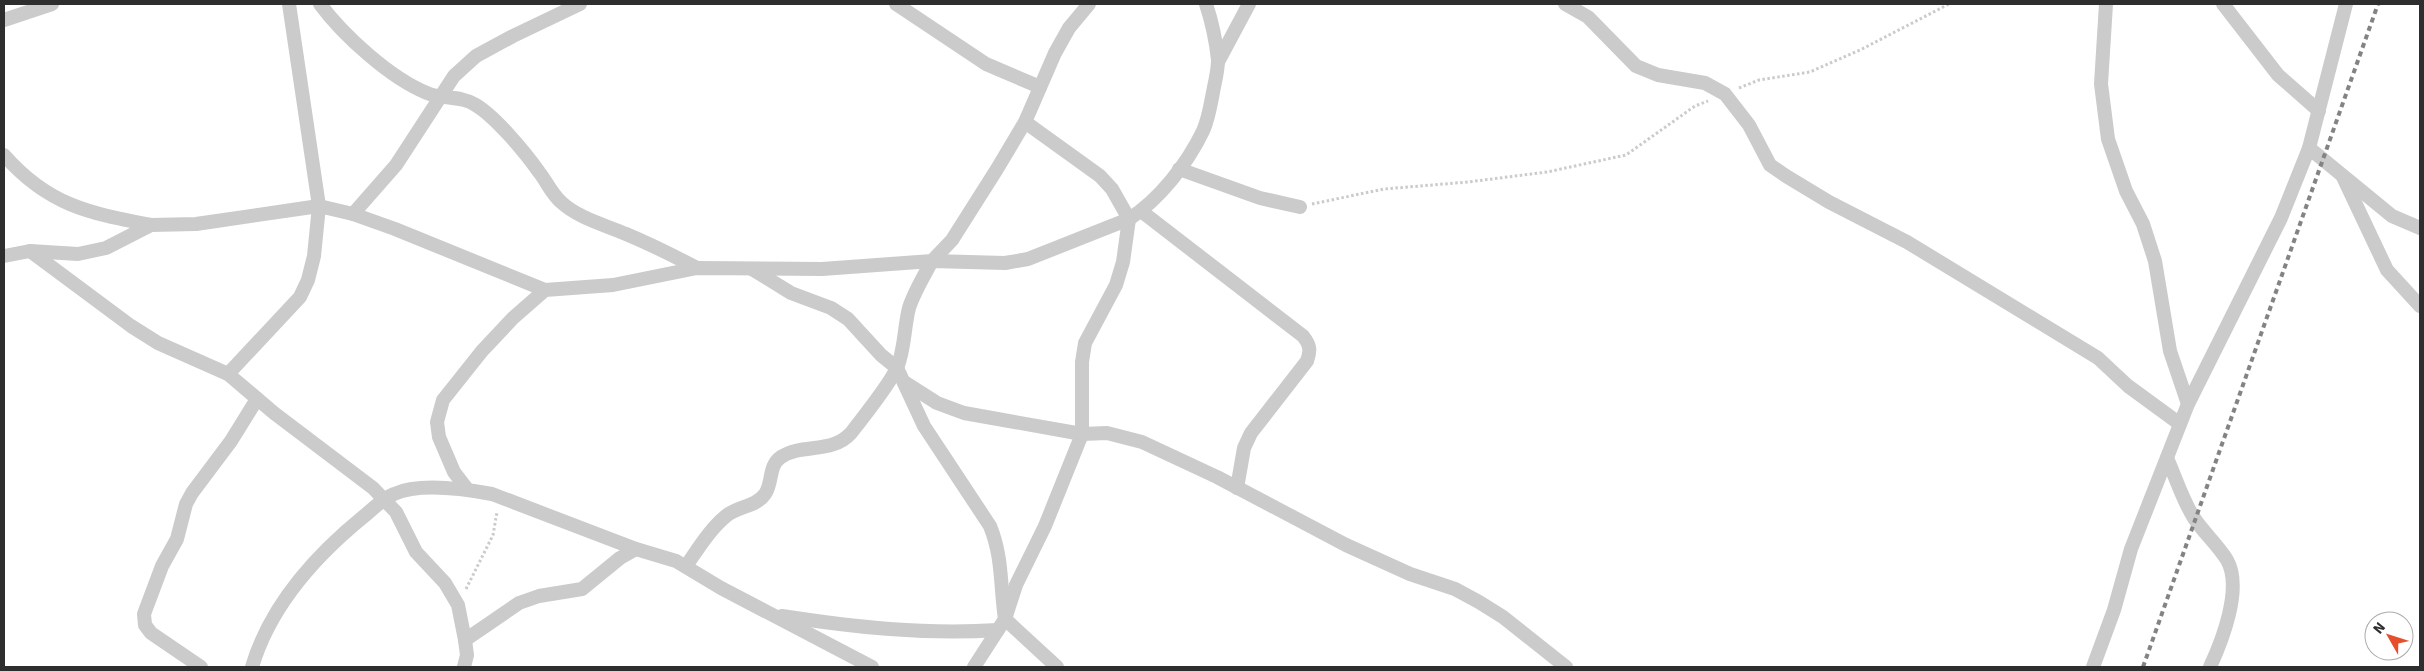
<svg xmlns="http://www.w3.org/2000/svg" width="2424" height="671" viewBox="0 0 2424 671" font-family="Signika,sans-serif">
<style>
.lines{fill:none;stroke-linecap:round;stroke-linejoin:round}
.path{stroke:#cbcbcb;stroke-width:3;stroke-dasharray:2.5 2.5;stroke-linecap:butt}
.minor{stroke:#cbcbcb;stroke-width:14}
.rail{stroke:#838383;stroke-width:4;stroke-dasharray:5 4;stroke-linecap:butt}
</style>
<rect width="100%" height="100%" fill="#fff"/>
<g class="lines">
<g class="path">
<polyline points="1739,88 1759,80 1810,72 1862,49 1949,4"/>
<polyline points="1312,204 1384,189 1468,182 1547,172 1626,155 1695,106 1708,101"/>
<polyline points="466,589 493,535 497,512"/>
</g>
<g class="minor">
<path d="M320,4C343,35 390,78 427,93C442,100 459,95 474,104C494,115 525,152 539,172C547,182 551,193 561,202C578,218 605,225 626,234C650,244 674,256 697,268"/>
<polyline points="896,4 986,64 1040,87"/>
<polyline points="1565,4 1588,17 1636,66 1658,75 1705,83 1725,94 1749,125 1770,165 1786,176 1829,202 1907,242 2098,358 2128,386 2180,424"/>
<polyline points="2106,4 2101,84 2108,139 2126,191 2143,224 2155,261 2170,351 2188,404"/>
<polyline points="2223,4 2278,75 2319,111"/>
<polyline points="4,20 52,4"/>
<polyline points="1218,62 1249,4"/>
<polyline points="1025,122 1100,176 1112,189 1129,219 1123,262 1116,285 1085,343 1082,362 1082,434 1045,526 1016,585 1005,619 1057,667"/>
<polyline points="2309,148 2392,216 2420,228"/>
<path d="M4,155C48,205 88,213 151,225"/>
<polyline points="1179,169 1260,198 1300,207"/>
<polyline points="2343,177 2387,270 2420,306"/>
<path d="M1141,211L1303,336C1310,345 1311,350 1307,361L1251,433L1244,448L1237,488"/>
<polyline points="353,214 396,165 454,76 476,56 513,36 580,4"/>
<polyline points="30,251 131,326 158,343 228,374 274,413 373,488 396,512 416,552 445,583 458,605 465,640 467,655 464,667"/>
<polyline points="4,256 30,251 78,254 106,248 151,225 196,224 319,206 353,214 395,229 545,290"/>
<path d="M752,269L791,293L831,308L848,319L881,355L897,368L924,426L990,526C1003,558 1000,586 1005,619L974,667"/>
<polyline points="228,374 300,297 308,280 314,256 319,206 289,4"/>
<polyline points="904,382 937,403 964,413 1082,434 1107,433 1142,442 1217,477 1346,545 1410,574 1455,589 1479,602 1503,617 1566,667"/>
<path d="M2167,458C2176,478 2182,499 2194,518C2204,533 2218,545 2227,560C2243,588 2222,641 2210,667"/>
<polyline points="467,489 454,472 439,437 437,422 443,400 482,351 513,318 545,290 613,285 697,268 822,269 932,261 952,240 997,169 1025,122 1055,53 1069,28 1089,4"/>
<path d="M686,566C698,549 710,529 726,516C738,506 756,507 765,494C773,483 768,466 781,457C803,443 832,454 851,433C862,419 890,383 897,368C905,349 904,327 909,308C914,292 924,276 932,261L1005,263L1028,259L1129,219C1160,199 1187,164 1203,131C1209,118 1211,102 1214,87C1216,78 1218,69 1218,60C1216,41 1212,22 1206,4"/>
<path d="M782,616C853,627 926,635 998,630"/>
<polyline points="465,640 519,603 539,596 582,589 620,558 636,549 676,561 721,588 872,667"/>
<polyline points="201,667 151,633 145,625 144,614 162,566 177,539 186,504 192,493 231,441 257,399"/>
<path d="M252,667C270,606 314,557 363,517C373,509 382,499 394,494C420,482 465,489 492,494L636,549"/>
<polyline points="2093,667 2114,610 2131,549 2188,404 2281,218 2309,148 2346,4"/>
</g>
<polyline class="rail" points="2143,667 2378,4"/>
</g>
<rect width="2424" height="671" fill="none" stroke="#2e2e2e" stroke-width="10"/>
<g transform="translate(2389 636) rotate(309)"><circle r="24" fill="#ffffff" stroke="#ababab"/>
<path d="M0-4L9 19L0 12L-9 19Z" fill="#e64f2e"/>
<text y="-8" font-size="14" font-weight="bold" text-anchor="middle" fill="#2e2e2e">N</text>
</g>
</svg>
